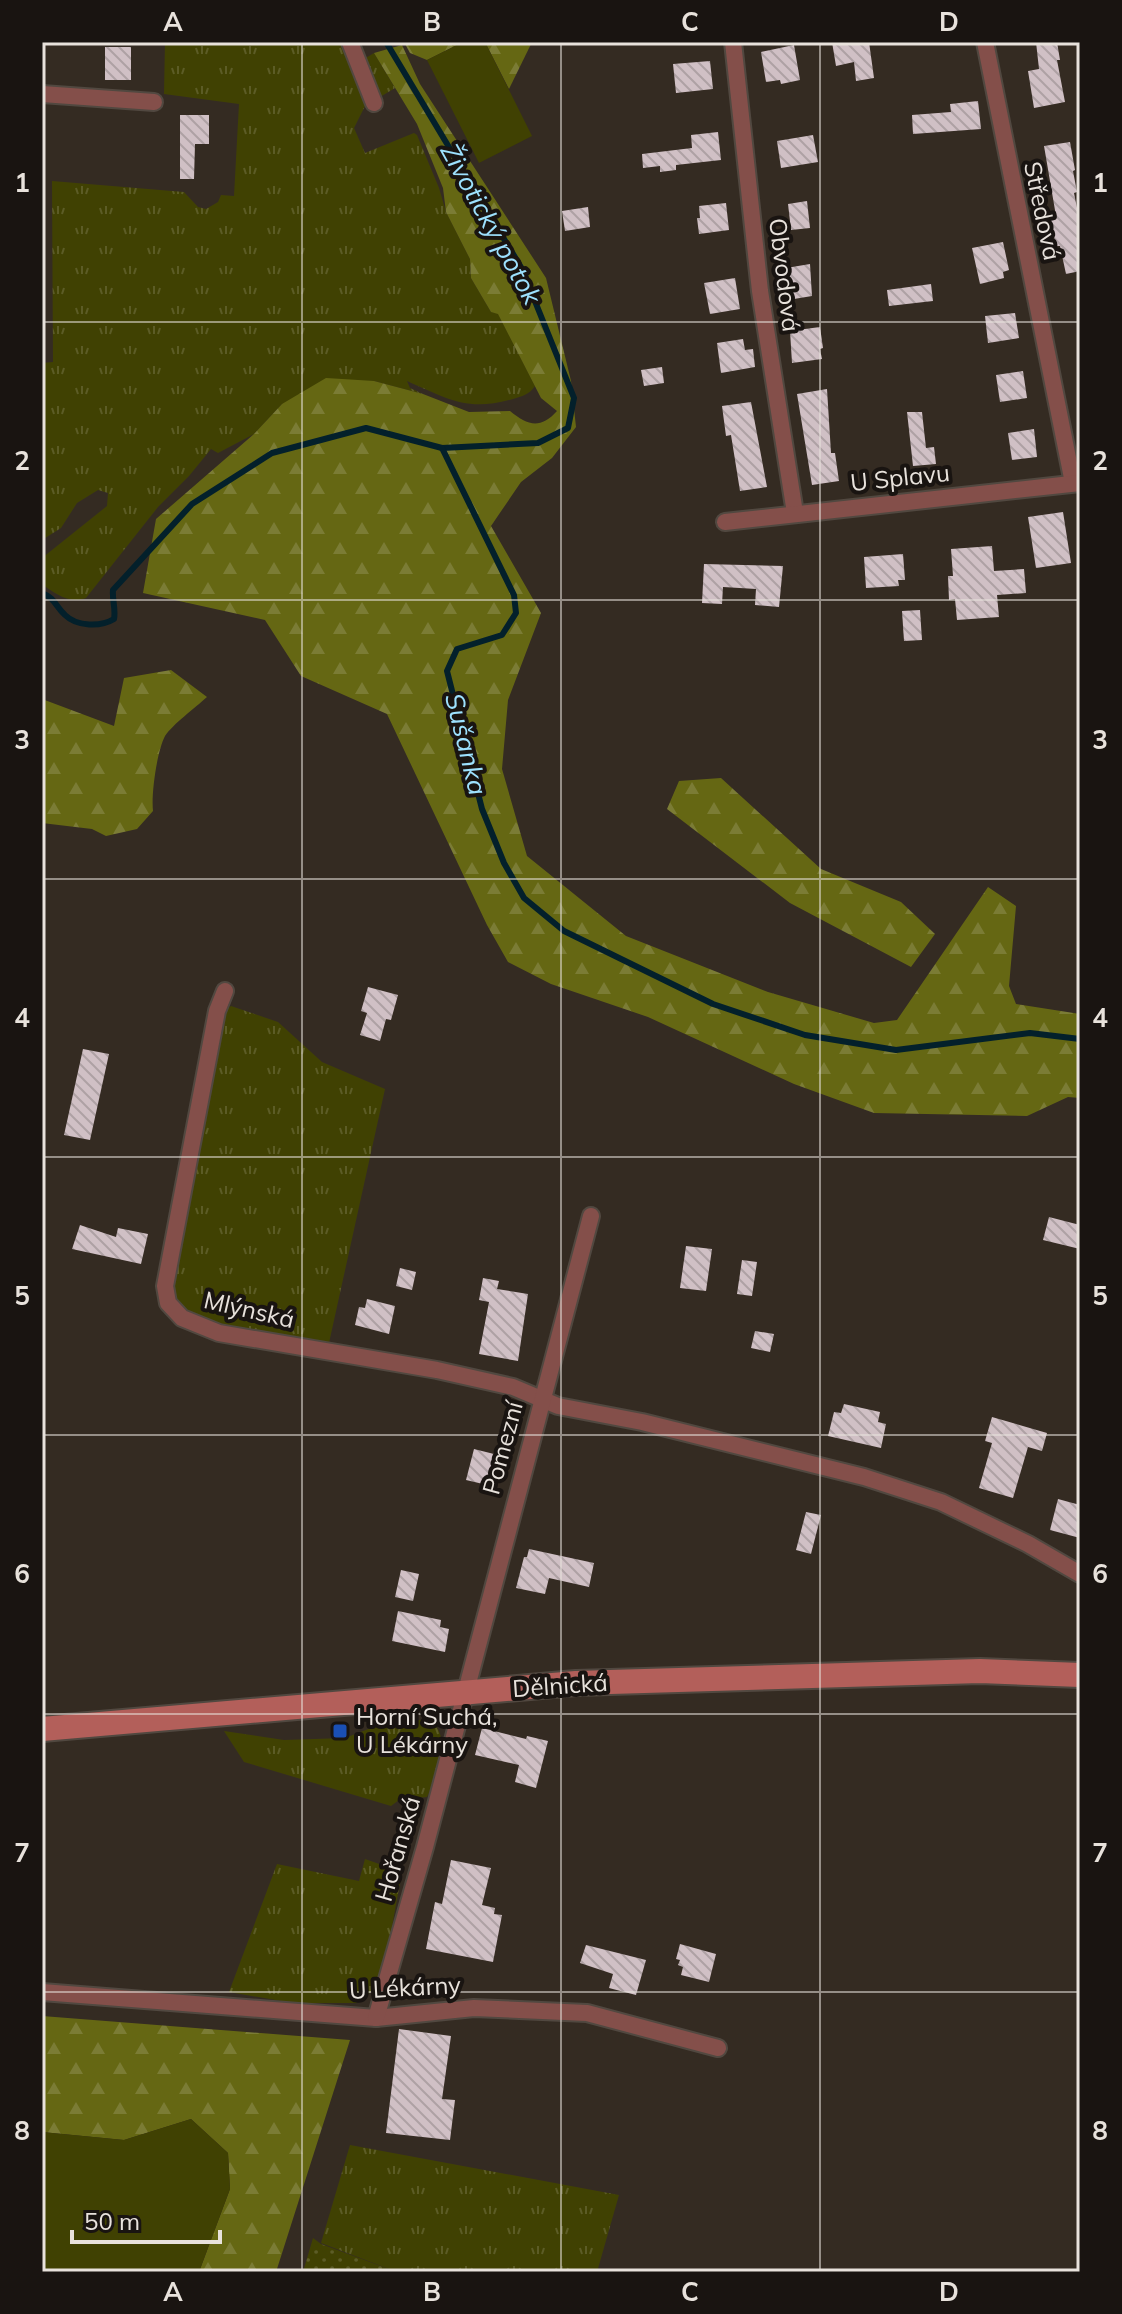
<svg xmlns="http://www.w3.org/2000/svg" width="1122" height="2314" viewBox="0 0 1122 2314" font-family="Mulish,sans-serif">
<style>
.grass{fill:url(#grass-tufts)}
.forest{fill:url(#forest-firs)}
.park{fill:#404102}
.garden{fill:url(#garden-dots)}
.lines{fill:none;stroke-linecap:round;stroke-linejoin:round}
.stream{stroke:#03202b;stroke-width:6}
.building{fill:url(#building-back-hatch)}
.street-casing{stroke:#514840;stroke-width:20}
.secondary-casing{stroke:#514840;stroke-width:28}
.street{stroke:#844f4a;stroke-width:16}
.secondary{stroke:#b35f5a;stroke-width:24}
.grid{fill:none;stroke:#e8e2dc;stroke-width:2;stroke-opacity:0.55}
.transit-dot{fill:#1a4fb4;stroke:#191411;stroke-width:3}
.labels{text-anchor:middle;stroke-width:8;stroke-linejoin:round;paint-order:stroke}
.street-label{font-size:24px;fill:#e8e2dc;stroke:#191411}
.poi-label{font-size:24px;fill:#e8e2dc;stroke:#191411;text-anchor:start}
.water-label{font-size:26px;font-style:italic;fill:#9de1fe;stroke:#191411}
.neatline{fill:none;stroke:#e8e2dc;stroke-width:3}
.grid-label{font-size:26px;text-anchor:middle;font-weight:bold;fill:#e8e2dc}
</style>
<defs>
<pattern id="grass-tufts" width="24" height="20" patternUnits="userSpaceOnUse" patternTransform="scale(2)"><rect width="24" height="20" fill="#404102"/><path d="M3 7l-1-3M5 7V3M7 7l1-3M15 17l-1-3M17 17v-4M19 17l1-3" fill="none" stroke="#5c5c26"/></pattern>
<pattern id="forest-firs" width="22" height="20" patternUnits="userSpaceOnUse" patternTransform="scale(2)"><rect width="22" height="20" fill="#656713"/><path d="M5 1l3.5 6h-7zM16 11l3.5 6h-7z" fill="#7b7c35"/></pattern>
<pattern id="garden-dots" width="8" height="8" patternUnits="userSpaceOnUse" patternTransform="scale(2)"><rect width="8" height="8" fill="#404102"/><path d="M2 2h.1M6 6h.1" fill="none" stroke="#5c5c26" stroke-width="1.8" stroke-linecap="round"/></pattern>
<pattern id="building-back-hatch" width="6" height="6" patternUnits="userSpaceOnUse" patternTransform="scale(2)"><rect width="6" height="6" fill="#d0c0c5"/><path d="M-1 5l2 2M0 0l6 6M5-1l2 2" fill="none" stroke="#aea1a4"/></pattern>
</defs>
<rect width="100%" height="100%" fill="#342b22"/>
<g class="grass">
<path d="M165,42H346L359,62L374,53L395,88L365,106L354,128L365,153L414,133L417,135L439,188L446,212L470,259L471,278L491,312L498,313L535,386C529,395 522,396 513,399C467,412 448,399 407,381L410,388L423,394L374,381L282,404L254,434L218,453L211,449L189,476L158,507L86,598C70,604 55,594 42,584V558L107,506L108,493L98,490L77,503L61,528L42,540V363L53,362L52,181L184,192L198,207L206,209L218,202L221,195L234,196L239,104L164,94Z"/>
<polygon points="231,1006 278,1022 322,1062 385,1089 327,1352 219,1333 168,1303 215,1019"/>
<path d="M418,1720C457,1721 437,1768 430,1791L427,1797L399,1800L391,1806L244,1762L224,1731L284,1740L345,1738L384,1723Z"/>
<polygon points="365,1859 402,1872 389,1943 375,1989 356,2003 293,2003 229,1992 277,1864 359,1881"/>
<polygon points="350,2145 619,2195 597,2272 397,2272 321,2243"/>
</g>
<g class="forest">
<polygon points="404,42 463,42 427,60 410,53"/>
<polygon points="485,42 532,42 509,89"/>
<path d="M402,45L420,84L546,278L571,381L576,427L552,458L521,482L491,526L541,613L508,700L502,769L527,856L626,936L768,992L874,1023L897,1020L988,887L1016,906L1009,986L1016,1004L1080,1014V1098L1068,1097L1027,1116L874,1113L794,1084L648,1017L551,984L508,962L487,925L387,714L301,676L265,620L143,593L156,519L254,434L282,404L326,378L374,381L423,394L469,412L510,411C527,425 540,430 557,411L541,398L498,314L491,312L471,278L470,259L446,212L443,188L417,124L374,53Z"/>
<path d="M171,670L207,697C195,708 173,724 165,736C157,751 151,794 153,811L137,829L106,836L92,829L42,823V699L114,726L124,678Z"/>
<polygon points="721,778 821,869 901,902 935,934 911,967 790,903 667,809 679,781"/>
<polygon points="42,2016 350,2040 276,2272 199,2272 230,2189 228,2153 191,2119 124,2140 42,2132"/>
</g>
<g class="park">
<polygon points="463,42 485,42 532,136 479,163 427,60"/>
<polygon points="191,2119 228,2153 230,2189 199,2272 42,2272 42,2132 124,2140"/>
</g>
<polygon class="garden" points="313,2238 321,2244 397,2272 303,2272"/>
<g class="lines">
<g class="stream">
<polyline points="386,42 522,269 574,398 568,428 538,443 442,448"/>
<path d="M42,593C55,598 56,607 65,615C77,627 101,627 114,619C116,609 112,600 113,590L192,504L272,453L366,428L442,448L514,595L516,613L502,635L457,649L447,671L482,809L504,863L524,898L564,931L713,1004L805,1035L896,1050L1030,1033L1080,1039"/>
</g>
</g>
<g class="building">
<polygon points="832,42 869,42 874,78 856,81 854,62 836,66"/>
<polygon points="1036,42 1057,42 1060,60 1057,60 1065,102 1034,108 1028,71 1039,69"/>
<polygon points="794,45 800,80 781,84 780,80 766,82 761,52"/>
<rect x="105" y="47" width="26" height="33"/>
<polygon points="710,61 713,89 676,93 673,64"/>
<polygon points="978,101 981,129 913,134 912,115 951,112 950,104"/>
<polygon points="180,115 209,115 209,144 195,144 194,179 180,179"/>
<polygon points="718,132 721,160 676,165 676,170 660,172 660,166 643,168 642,154 692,148 691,135"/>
<polygon points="813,135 818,162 781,168 777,141"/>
<polygon points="1070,142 1075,170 1073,171 1077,192 1074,193 1080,223 1080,271 1066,274 1060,246 1056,246 1050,217 1056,216 1044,146"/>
<polygon points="807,201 810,228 791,230 788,204"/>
<polygon points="726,203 729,230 699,234 697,218 700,218 699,206"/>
<polygon points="588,207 590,227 565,231 562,211"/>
<polygon points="1003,242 1009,270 1003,272 1004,278 980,284 972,248"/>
<polygon points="810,264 812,296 782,301 778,278 781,277 780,269"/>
<polygon points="735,278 740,309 710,314 704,283"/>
<polygon points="931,284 933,301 889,306 887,290"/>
<polygon points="1015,313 1019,338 988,343 985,316"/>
<polygon points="820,327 823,348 820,349 822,359 792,363 790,331"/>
<polygon points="743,339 745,350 753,349 755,367 721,373 717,343"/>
<polygon points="662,367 664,383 644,386 641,370"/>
<polygon points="1023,371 1027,398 1000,402 996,375"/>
<polygon points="827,389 831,453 835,453 839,481 812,485 797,394"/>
<polygon points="751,402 767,487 740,491 731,435 726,436 722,406"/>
<polygon points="907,412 922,412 926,448 934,447 936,464 913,466"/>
<polygon points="1034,429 1037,457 1012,460 1008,433"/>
<polygon points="1063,512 1071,563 1036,568 1028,517"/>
<polygon points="992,546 994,571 1024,569 1026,593 997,595 999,617 957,620 955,599 949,600 948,576 953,576 951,549"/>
<polygon points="903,554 905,580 898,580 899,586 866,588 864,557"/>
<polygon points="704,564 783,566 779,607 755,605 756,589 723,587 722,604 702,603"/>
<polygon points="920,610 922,640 904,641 902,611"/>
<polygon points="368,987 398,995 391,1020 386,1019 380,1041 360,1035 367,1013 361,1011"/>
<polygon points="83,1049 109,1054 90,1140 64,1135"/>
<polygon points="1049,1217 1080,1225 1080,1249 1043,1240"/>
<polygon points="80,1225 116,1237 118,1228 148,1234 141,1264 72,1249"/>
<polygon points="686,1246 712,1249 706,1291 680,1288"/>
<polygon points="742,1260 757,1262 752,1296 737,1294"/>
<polygon points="400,1268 416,1272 412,1290 396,1286"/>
<polygon points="483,1278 499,1281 497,1289 528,1294 518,1361 479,1354 489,1302 479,1300"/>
<polygon points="367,1299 395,1306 389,1334 355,1325 359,1307 365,1308"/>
<polygon points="755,1331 774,1334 770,1352 751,1348"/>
<polygon points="844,1404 880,1412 878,1422 886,1424 881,1448 828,1436 834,1412 841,1413"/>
<polygon points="992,1417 1047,1433 1042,1451 1028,1447 1013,1498 979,1488 992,1443 985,1441"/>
<polygon points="474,1449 498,1455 491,1481 484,1479 483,1484 466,1480"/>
<polygon points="1058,1499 1080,1505 1080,1538 1050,1530"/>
<polygon points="806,1512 821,1515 811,1554 796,1550"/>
<polygon points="529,1549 594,1563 589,1587 549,1578 545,1594 516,1588 524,1557 527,1557"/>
<polygon points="401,1570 419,1574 413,1601 395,1597"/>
<polygon points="398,1611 441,1620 440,1627 449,1629 445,1652 392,1641"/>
<polygon points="482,1728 526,1739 527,1736 548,1741 536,1788 515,1782 519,1765 475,1755"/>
<polygon points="451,1860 491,1868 482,1905 495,1908 494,1914 502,1915 493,1962 426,1949 435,1902 442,1904"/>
<polygon points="680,1944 716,1954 709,1982 681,1975 683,1967 678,1965 680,1960 676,1959"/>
<polygon points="586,1945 646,1960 636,1995 609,1988 613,1974 580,1963"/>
<polygon points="399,2029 451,2036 442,2099 455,2100 450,2140 386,2133"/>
</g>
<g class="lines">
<g class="street-casing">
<g id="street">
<polyline points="350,42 374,103"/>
<polyline points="733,42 760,291 795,513"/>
<polyline points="985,42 1073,483"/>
<polyline points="42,94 154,102"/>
<polyline points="725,522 1080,483"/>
<polyline points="225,991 217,1011 165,1286 168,1303 182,1318 219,1333 437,1370 513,1387 558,1406 642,1422 864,1477 941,1502 1028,1544 1080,1574"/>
<polyline points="42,1992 376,2018 474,2008 587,2013 718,2048"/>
<polyline points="376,2018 425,1847 591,1216"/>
</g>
</g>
<g class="secondary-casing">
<polyline id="secondary" points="42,1729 576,1683 980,1671 1080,1675"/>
</g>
<use href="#street" class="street"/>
<use href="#secondary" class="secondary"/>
</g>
<path class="grid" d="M302,42V2272M561,42V2272M820,42V2272M42,322H1080M42,600H1080M42,879H1080M42,1157H1080M42,1435H1080M42,1714H1080M42,1992H1080"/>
<rect class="transit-dot" x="332" y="1723" width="16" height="16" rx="4"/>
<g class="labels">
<g class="street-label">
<text transform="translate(1042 211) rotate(78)" y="8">Středová</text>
<text transform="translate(784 275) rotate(83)" y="8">Obvodová</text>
<text transform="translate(900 478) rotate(-6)" y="8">U Splavu</text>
<text transform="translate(249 1310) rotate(13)" y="8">Mlýnská</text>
<text transform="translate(503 1448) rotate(-75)" y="8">Pomezní</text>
<text transform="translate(560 1686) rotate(-4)" y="8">Dělnická</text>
<text transform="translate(398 1849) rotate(-74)" y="8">Hořanská</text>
<text transform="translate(405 1988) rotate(-3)" y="8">U Lékárny</text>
</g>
<g class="poi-label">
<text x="356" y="1725">Horní Suchá,<tspan x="356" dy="28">U Lékárny</tspan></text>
</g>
<g class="water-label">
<text transform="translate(491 224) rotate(61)" y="9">Životický potok</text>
<text transform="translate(466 744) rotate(76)" y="9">Sušanka</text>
</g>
</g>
<rect width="1122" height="2314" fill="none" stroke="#191411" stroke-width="88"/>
<path d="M72 2230v12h148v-12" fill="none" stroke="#e8e2dc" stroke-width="4"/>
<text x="84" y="2230" font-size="24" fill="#e8e2dc" stroke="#191411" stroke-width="6" paint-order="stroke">50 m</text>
<rect x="44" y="44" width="1034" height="2226" class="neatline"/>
<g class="grid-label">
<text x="173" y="31">A</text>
<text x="432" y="31">B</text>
<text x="690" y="31">C</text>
<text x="949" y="31">D</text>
<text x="22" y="192">1</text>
<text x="1100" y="192">1</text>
<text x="22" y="470">2</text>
<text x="1100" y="470">2</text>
<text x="22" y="749">3</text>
<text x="1100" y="749">3</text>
<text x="22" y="1027">4</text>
<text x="1100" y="1027">4</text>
<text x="22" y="1305">5</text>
<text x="1100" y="1305">5</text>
<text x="22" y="1583">6</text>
<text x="1100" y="1583">6</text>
<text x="22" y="1862">7</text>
<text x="1100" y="1862">7</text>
<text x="22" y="2140">8</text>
<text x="1100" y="2140">8</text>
<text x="173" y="2301">A</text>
<text x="432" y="2301">B</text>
<text x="690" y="2301">C</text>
<text x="949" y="2301">D</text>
</g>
</svg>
